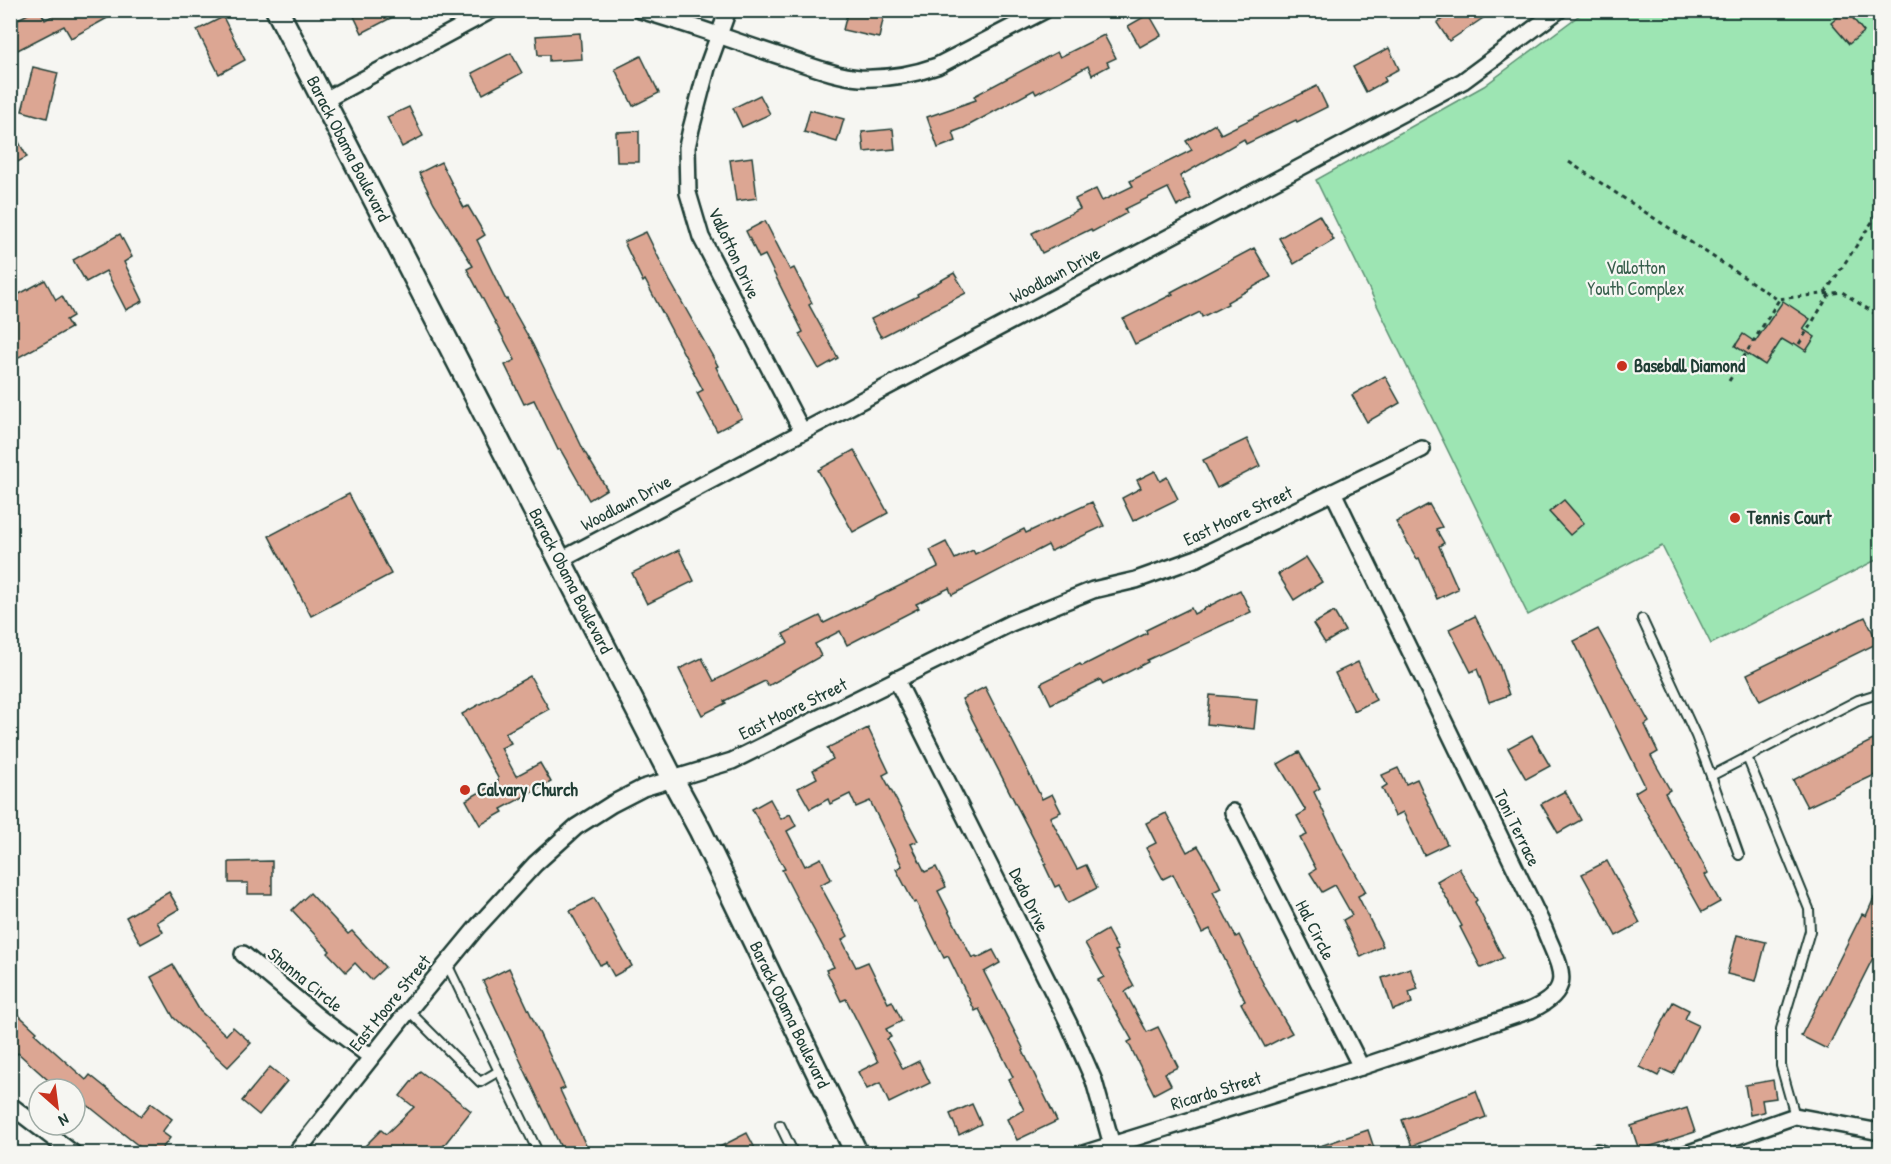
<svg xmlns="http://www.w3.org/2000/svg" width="1891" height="1164" viewBox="0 0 1891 1164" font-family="'Patrick Hand',sans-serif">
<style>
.green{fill:#9de5b3;stroke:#5e9174;stroke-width:1.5}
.building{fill:#dca693;stroke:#1f3d34;stroke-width:1.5}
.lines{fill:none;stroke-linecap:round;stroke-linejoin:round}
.service-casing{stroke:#1f3d34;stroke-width:12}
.minor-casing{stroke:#1f3d34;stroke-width:20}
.secondary-casing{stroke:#1f3d34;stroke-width:26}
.path{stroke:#1f3d34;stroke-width:3;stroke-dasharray:4.5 4.5;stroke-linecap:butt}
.service{stroke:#f6f6f2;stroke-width:8}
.minor{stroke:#f6f6f2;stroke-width:15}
.secondary{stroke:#f6f6f2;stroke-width:21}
.poi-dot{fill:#c8321e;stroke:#f6f6f2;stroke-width:2}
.labels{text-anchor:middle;stroke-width:4.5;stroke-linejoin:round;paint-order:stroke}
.street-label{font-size:18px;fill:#1f3d34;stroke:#f6f6f2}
.park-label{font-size:18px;fill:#385f4d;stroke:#f6f6f2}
.poi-label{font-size:18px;font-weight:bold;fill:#1f3d34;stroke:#f6f6f2;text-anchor:start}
</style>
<rect width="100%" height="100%" fill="#f6f6f2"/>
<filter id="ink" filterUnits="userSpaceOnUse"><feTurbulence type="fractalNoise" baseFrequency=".0167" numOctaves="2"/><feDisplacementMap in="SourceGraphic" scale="12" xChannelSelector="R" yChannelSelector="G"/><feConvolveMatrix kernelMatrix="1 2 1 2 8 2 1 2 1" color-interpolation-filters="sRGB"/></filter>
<g filter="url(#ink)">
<polygon class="green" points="1585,11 1880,11 1880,558 1711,644 1662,546 1528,615 1316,180 1484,86"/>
<g class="building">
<polygon points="36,10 40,10 45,20 63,10 122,10 71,38 64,26 10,54 10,23"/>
<polygon points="351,10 406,10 362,33"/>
<polygon points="848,10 861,10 884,15 879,38 843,30"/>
<polygon points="1455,10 1495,10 1449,41 1437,23"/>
<polygon points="1846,10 1864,32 1849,44 1831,23"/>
<polygon points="1149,14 1161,35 1140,47 1128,26"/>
<polygon points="223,17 245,60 219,74 197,30"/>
<polygon points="580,33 582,59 549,61 549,55 538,55 536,36"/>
<polygon points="1104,35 1116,58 1107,62 1109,66 1092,75 1088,66 1036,94 1034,90 964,128 953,132 956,141 938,148 927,117 976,100 974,96 1057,52 1060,57"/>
<polygon points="1389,48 1399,69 1384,77 1386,81 1366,92 1353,67"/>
<polygon points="511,53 522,73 483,94 472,73"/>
<polygon points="641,56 659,93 633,106 615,69"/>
<polygon points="33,67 58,73 47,118 22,111"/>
<polygon points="1317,86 1327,107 1297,122 1296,120 1246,144 1244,139 1180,176 1191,199 1177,206 1168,188 1125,209 1127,213 1092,232 1091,229 1042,253 1032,233 1080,209 1075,199 1096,189 1102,201 1133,186 1130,181 1192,150 1186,141 1215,124 1221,134"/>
<polygon points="760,95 770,114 742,127 733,108"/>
<polygon points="409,107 423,136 402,147 387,117"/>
<polygon points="810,110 844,119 837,142 804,132"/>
<polygon points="10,126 27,157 10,166"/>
<polygon points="893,129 895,149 864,152 862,132"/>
<polygon points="639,131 639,162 617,162 616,132"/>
<polygon points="752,157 757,198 736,201 730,160"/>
<polygon points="441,162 464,208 468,206 485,235 477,240 506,300 507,299 533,345 584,451 607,489 589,500 560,449 558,450 534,400 524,404 505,365 515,360 467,269 473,266 434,203 419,173"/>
<polygon points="1319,215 1334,240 1294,264 1279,238"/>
<polygon points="765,221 790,270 794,268 812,303 809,305 838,358 819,369 799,334 803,332 765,255 759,258 746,231"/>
<polygon points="646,232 670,281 718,366 716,367 742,418 717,431 697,393 703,390 645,280 643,282 624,242"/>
<polygon points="120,234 132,257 124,262 143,301 126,310 106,271 86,282 73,260"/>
<polygon points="1254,248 1271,277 1227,302 1228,304 1202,317 1200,312 1135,344 1123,319 1173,294 1171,292"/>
<polygon points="954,273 966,293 881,337 871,319 918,296 917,294"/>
<polygon points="45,280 56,300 62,296 73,316 66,320 71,328 10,362 10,299"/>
<polygon points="1783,301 1810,319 1803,329 1815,337 1806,351 1794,343 1792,345 1782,339 1765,365 1735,346 1743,334 1755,342"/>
<polygon points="1385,376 1400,403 1367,422 1352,395"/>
<polygon points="1247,439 1260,466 1217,488 1203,460"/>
<polygon points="854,450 888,513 853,532 818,470"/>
<polygon points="1155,471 1160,481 1167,477 1178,499 1133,521 1122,498 1141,488 1137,480"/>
<polygon points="349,494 391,574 311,616 269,536"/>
<polygon points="1564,500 1584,523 1570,535 1549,512"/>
<polygon points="1092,502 1104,526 1051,551 1048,545 952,595 949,588 916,604 919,608 847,645 840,631 815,644 821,656 768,686 765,681 724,701 726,703 702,715 679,669 702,658 714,681 788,643 783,634 820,616 824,623 938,567 930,550 946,542 955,559 973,550 975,554 1024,529 1026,533"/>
<polygon points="1429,504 1442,527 1436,529 1444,543 1439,546 1458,589 1437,599 1419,558 1417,559 1396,522"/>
<polygon points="679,550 694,581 647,604 632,573"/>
<polygon points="1306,557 1322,582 1294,600 1278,574"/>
<polygon points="1240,590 1251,612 1147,660 1148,662 1103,685 1100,680 1051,704 1041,683 1080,664 1082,666 1147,633 1146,630 1191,608 1194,614"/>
<polygon points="1334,612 1345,631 1325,643 1313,624"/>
<polygon points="1475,616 1499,664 1509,695 1489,702 1477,669 1471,672 1449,629"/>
<polygon points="1865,617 1878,643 1760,701 1747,674"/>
<polygon points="1598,629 1649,722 1645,725 1658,752 1651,756 1670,790 1665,793 1708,873 1705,875 1720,902 1702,912 1635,792 1645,786 1574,641"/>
<polygon points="1358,662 1376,700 1354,711 1335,673"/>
<polygon points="530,676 549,709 505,733 511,743 501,748 516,776 540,763 551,782 501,809 503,812 480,825 466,800 498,782 498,778 462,714"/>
<polygon points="985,687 1042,799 1052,794 1061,812 1050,817 1068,852 1077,869 1086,865 1097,888 1068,903 1059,885 1055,887 1044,864 1046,863 962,699"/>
<polygon points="1210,695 1257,699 1254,729 1207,724"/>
<polygon points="868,728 889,772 883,775 918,841 911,844 925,872 936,867 946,887 938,891 972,958 976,956 977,958 993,950 1000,963 984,972 1024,1050 1023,1051 1057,1121 1017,1140 1007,1119 1024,1110 1009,1079 1013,1077 979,1009 975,1011 948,956 944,958 916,902 914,903 896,869 902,866 870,801 856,807 850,794 830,804 828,799 810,809 798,788 817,778 813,770 833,759 827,748"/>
<polygon points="1532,735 1550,766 1526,779 1508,748"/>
<polygon points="1873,740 1875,745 1881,742 1881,772 1807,807 1793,780"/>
<polygon points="1299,752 1320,788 1314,792 1339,844 1366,892 1358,896 1383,946 1361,957 1343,920 1352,915 1335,885 1322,892 1310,873 1316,869 1300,838 1307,835 1297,816 1306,811 1278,764"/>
<polygon points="1398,768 1406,784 1417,779 1447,844 1424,855 1403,812 1395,816 1382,788 1387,785 1382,775"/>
<polygon points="1565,791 1581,820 1558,833 1541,804"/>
<polygon points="770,799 781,819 790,814 796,826 787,831 805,866 821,858 831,879 820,885 848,936 842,940 856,967 868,962 888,1003 892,1001 902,1021 886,1029 891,1037 887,1039 903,1069 919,1061 930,1083 889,1103 880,1083 867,1089 858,1072 878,1062 846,999 841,1001 826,970 834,967 796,897 782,870 785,869 752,809"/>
<polygon points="1166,813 1187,852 1198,846 1213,871 1221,888 1213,892 1236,937 1239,935 1266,989 1292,1033 1265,1047 1241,1003 1245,1001 1210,929 1202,933 1173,874 1163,879 1146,848 1156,843 1146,823"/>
<polygon points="272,861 272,894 248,894 248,883 229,883 229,862"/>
<polygon points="1607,861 1640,923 1616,936 1582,874"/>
<polygon points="1459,868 1477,900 1475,902 1503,958 1481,968 1460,927 1462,926 1437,881"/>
<polygon points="1881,882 1881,942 1827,1049 1801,1036 1862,914 1866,916"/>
<polygon points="169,892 179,909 157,922 163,932 141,944 126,917"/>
<polygon points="310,893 348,934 352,931 385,967 371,980 355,963 346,972 328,953 330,951 292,910"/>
<polygon points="594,898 632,966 614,976 606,962 600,965 570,911"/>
<polygon points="1107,930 1118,950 1115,951 1134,986 1125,992 1147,1032 1158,1027 1178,1067 1165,1073 1171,1085 1154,1094 1128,1042 1132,1040 1098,980 1104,977 1085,943"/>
<polygon points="1737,935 1766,942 1756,981 1727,974"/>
<polygon points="173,965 200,1011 226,1035 233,1027 251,1043 228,1067 174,1018 151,977"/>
<polygon points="509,968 565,1088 560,1090 590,1154 564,1154 483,981"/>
<polygon points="1410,968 1418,989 1409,992 1412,1003 1393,1010 1382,978"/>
<polygon points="1673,1002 1689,1010 1685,1019 1698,1025 1673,1074 1662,1069 1658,1076 1640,1067"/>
<polygon points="10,1007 37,1032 35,1034 86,1080 90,1075 141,1116 151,1103 172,1119 162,1132 170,1138 158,1154 149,1154 111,1124 75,1095 75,1089 58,1089 18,1053 10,1061"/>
<polygon points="270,1067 287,1081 259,1115 242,1101"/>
<polygon points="420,1071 471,1111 437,1154 357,1154 381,1130 386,1134 414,1107 400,1096"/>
<polygon points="1773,1080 1776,1098 1762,1100 1764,1112 1750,1115 1745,1085"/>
<polygon points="1476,1091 1486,1117 1412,1146 1402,1120"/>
<polygon points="972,1104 981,1124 959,1135 950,1114"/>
<polygon points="1687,1108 1695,1132 1639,1150 1631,1126"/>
<polygon points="1368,1130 1376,1154 1306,1154 1305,1151"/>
<polygon points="747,1133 758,1154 706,1154"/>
</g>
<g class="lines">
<g class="service-casing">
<g id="service">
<polyline points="1642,619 1696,736 1711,776"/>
<polyline points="1747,757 1809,909 1810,931 1781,1029 1781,1066 1795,1116"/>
<polyline points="1739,855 1711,776 1858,700 1880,693"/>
<polyline points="447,964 539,1154"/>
<polyline points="408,1010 480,1082 499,1071"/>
<polyline points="780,1125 794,1154"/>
</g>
</g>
<g class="minor-casing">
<g id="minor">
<path d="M640,10C690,24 739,43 789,59C811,66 836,76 860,78C886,79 912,75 937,66L1045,10"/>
<polyline points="728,10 707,68 691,129 687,147 688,193 701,237 802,431"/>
<polyline points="323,101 492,10"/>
<polyline points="561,560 1463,81 1559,10"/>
<polyline points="896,679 1069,1024 1094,1081 1112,1145"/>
<polyline points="1233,812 1361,1067"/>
<polyline points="243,954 318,1017 371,1057"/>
<polyline points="10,1105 74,1154"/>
<polyline points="295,1154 412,1006 478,926 535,864 576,827 612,804 643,788 732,761 1011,623 1093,590 1136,580 1197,558 1422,449"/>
<path d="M1083,1154L1361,1067L1531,1010C1579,988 1558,966 1544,928L1333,492"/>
<polyline points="1591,1154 1597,1152 1603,1154"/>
<polyline points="1686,1154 1795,1116 1880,1132"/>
</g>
</g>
<g class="secondary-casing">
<g id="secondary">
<path id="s1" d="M277,10L673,780L700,830L857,1154"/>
</g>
</g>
<g class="path">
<polyline points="1879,10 1880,13"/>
<polyline points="1569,162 1777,299 1842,292 1880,317"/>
<polyline points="1825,293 1880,210"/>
<polyline points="1799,344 1830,293"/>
<polyline points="1729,381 1780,298"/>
</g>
<use href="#service" class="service"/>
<use href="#minor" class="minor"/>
<use href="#secondary" class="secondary"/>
</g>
</g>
<g class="poi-dot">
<circle cx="1622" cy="366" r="6"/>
<circle cx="1735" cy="518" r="6"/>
<circle cx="465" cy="790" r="6"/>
</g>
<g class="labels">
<g class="street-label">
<text dy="6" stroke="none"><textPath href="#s1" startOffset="156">Barack Obama Boulevard</textPath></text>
<text transform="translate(734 253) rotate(65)" y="6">Vallotton Drive</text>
<text transform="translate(1055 275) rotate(-28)" y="6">Woodlawn Drive</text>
<text transform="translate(626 503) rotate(-28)" y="6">Woodlawn Drive</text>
<text transform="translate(1238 516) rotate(-25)" y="6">East Moore Street</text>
<text dy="6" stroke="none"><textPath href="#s1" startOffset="642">Barack Obama Boulevard</textPath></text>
<text transform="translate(793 709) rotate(-26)" y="6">East Moore Street</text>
<text transform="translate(1517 828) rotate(64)" y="6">Toni Terrace</text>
<text transform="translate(1029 900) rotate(64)" y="6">Dedo Drive</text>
<text transform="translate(1315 930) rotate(63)" y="6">Hal Circle</text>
<text transform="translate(305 980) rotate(39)" y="6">Shanna Circle</text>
<text transform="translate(390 1003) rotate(-51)" y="6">East Moore Street</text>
<text dy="6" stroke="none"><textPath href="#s1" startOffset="1128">Barack Obama Boulevard</textPath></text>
<text transform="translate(1216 1091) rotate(-17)" y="6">Ricardo Street</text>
</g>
<g class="park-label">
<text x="1636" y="274">Vallotton<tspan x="1636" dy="21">Youth Complex</tspan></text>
</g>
<g class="poi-label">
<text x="1634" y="372">Baseball Diamond</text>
<text x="1747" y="524">Tennis Court</text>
<text x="477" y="796">Calvary Church</text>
</g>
</g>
<rect width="1891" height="1164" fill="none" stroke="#f6f6f2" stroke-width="36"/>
<rect x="18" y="18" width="1855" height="1128" fill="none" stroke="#1f3d34" stroke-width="2" filter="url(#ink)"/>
<g transform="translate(57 1107) rotate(152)"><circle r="28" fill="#f6f6f2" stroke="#a0aca6" stroke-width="1.5"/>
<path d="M0-4.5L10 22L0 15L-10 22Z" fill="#c8321e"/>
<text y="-9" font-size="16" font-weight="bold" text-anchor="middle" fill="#1f3d34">N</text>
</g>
</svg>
